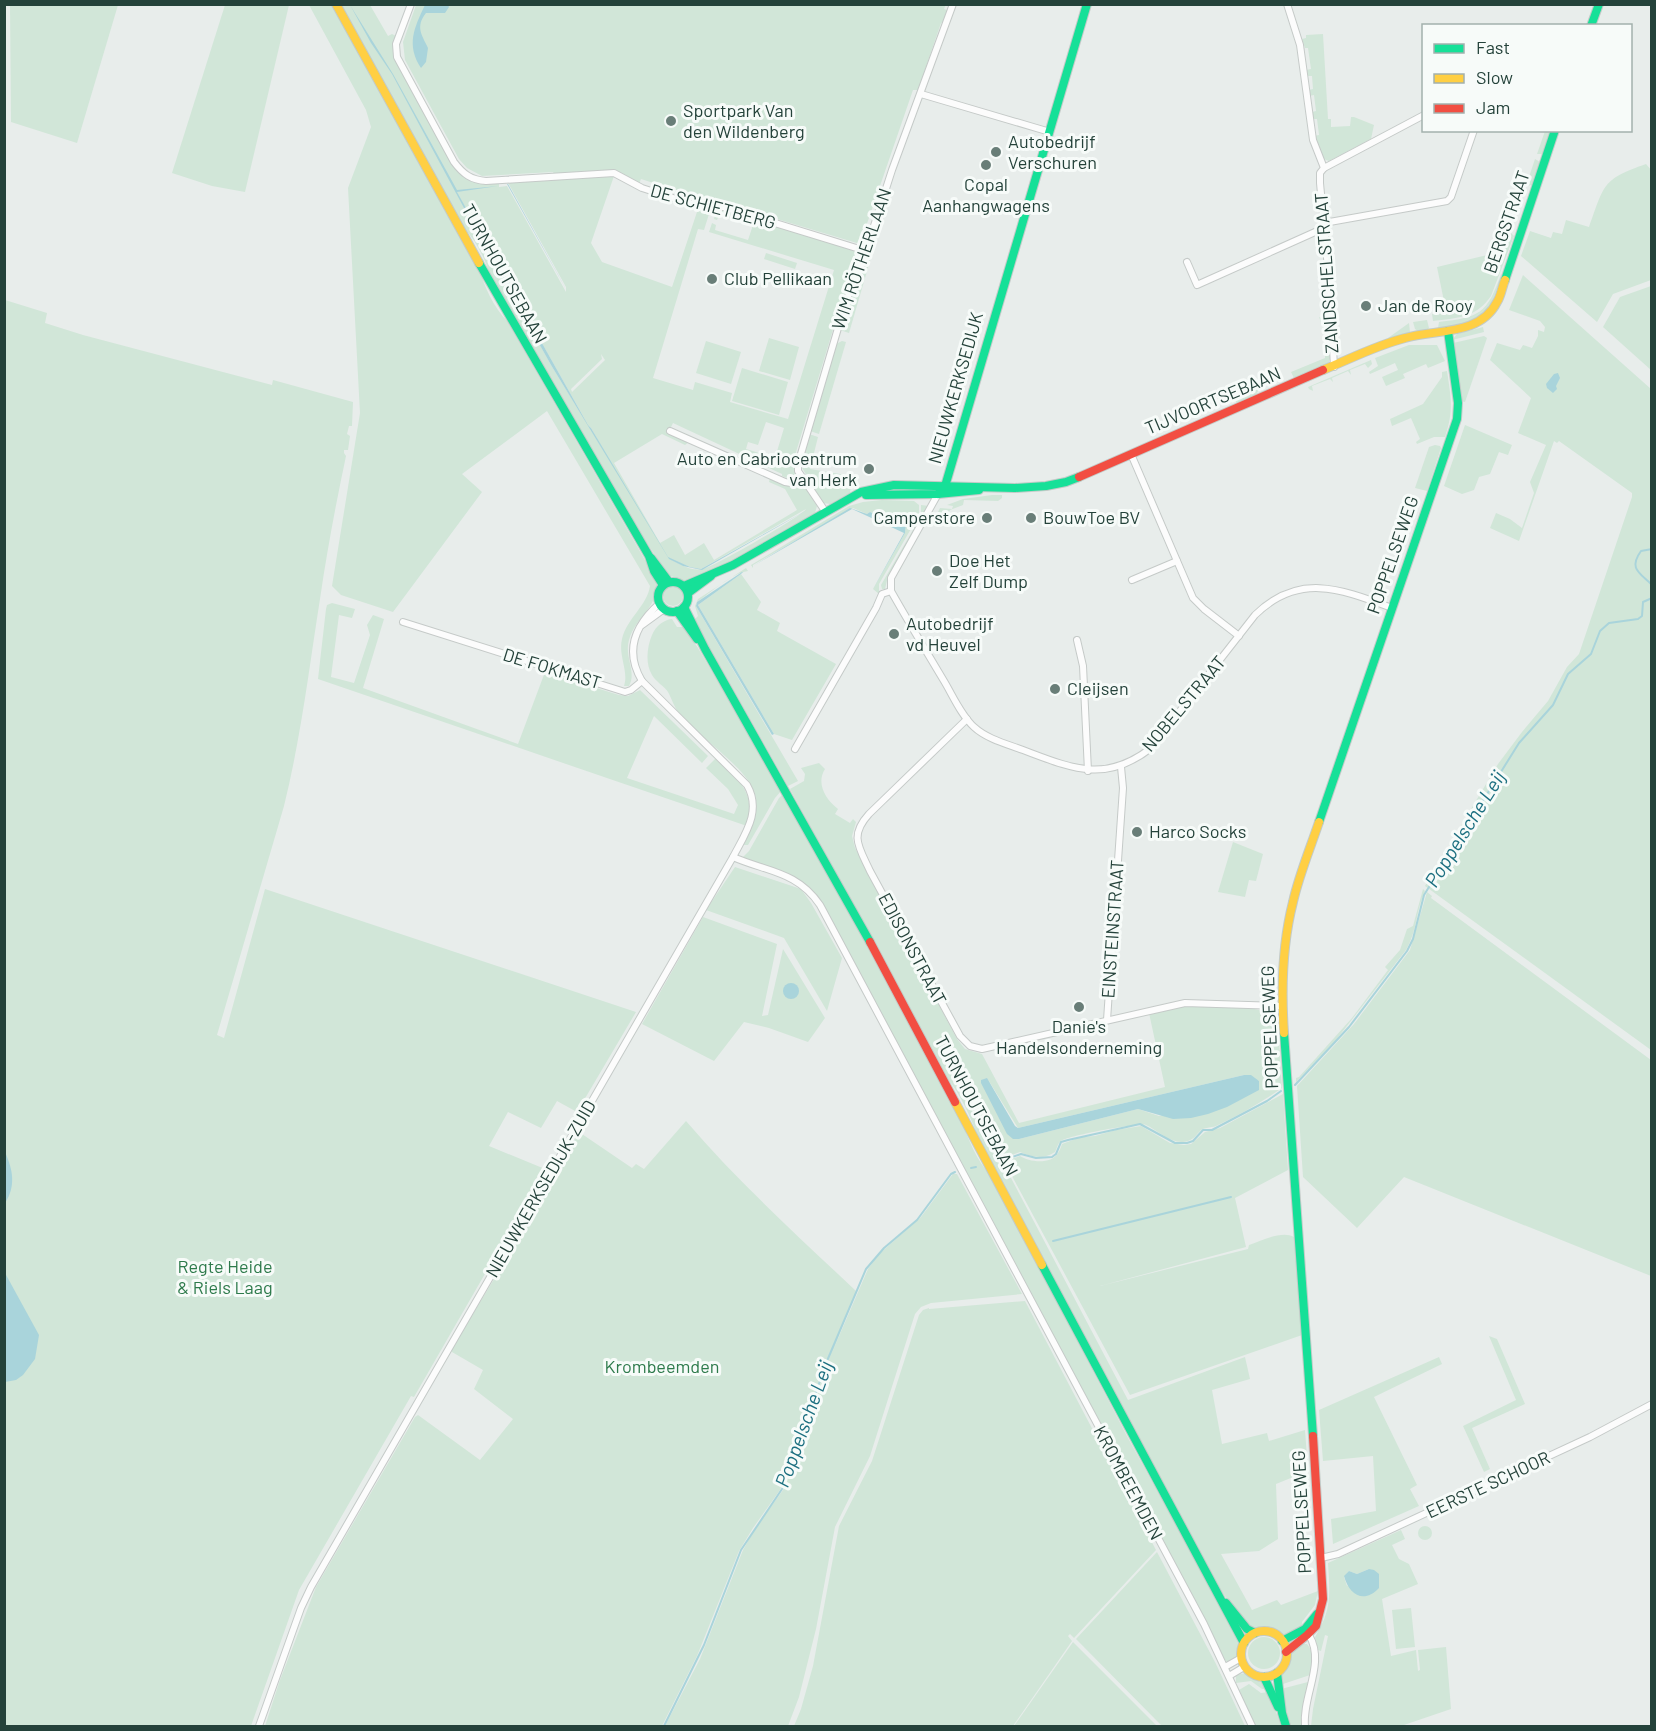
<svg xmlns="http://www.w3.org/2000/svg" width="1656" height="1731" viewBox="0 0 1656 1731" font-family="Barlow,sans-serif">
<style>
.green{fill:#d1e6d8;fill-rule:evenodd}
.water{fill:#a9d4db}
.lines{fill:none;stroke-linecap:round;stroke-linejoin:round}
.stream{stroke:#a9d4db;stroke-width:2}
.street-casing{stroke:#c5cac8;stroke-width:8}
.fast-casing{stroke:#c3cbc8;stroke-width:10}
.slow-casing{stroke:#c3cbc8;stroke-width:10}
.jam-casing{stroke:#c3cbc8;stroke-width:10}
.street{stroke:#fcfcfc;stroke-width:6}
.fast{stroke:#16e098;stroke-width:8}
.slow{stroke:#ffcf43;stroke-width:8}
.jam{stroke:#f24e42;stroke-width:8}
.poi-dot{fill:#697e78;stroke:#f7fbf9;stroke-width:2}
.labels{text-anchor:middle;stroke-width:6;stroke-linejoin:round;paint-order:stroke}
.poi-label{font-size:18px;fill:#24423a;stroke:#f7fbf9;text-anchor:start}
.street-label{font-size:18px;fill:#24423a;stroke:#f7fbf9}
.park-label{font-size:18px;fill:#2d7a4b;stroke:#f7fbf9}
.water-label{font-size:20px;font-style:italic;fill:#1c6f80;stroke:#f7fbf9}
</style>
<rect width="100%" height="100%" fill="#e8edeb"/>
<g class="green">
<polygon points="946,4 944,9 947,10 943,22 941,23 918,90 913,90 860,244 767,216 766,218 710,201 710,198 707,197 703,202 696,202 697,197 641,179 639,184 621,174 554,174 553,172 482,176 467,168 459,159 405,60 403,42 416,5"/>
<polygon points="10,5 118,5 77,143 11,122"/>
<polygon points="225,5 289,5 245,192 212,186 172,173"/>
<path d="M309,5H332L479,269C485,288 493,306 507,321L657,581C658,609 636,616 629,640C624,656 637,672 629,686H624C629,671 618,656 622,639C627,618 647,606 650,586L547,411L462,474L482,492L393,612L341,595L332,586L360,413L348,188L371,127L366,110Z"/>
<path d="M340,5H370L388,36L392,34L396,36L393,49L394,58L463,175L499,182V187L507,186L566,292V287L507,181L614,176L591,243L602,262L672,287L698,209H706L709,214L704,230L698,229L653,378L693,390L695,382L732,393L730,402L788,419L834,270L709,232L712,223L716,225L715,230L748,240L753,225L719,215L717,220L714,219L715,215L721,209L856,251L859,259L838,313L793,462L796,475L792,480L782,476V474L673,423L668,433L689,442L685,445L662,434L614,463L660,543L674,535L685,555L704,543L714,560L797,510L785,489L769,482L770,478L790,487L798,485L804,486L817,506L815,513L739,556V557L727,565L685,581L668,575C604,479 548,378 491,277C485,259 477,242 464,228ZM457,193L588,425L591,428L607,456L551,365ZM601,354L605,360L572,392L571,389L602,359ZM766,422L784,428L775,458L746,449L748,442L758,445ZM806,509C802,516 714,567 703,569C691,572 678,563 668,558L690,567L701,569Z"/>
<polygon points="1323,34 1328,119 1331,119 1331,127 1350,126 1351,117 1354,117 1374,125 1371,139 1329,161 1321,158 1314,136 1319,135 1317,119 1313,119 1312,112 1316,111 1314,95 1309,96 1309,90 1313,89 1312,76 1307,76 1306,70 1311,69 1308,48 1305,48 1302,39 1306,38 1306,35"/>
<polygon points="1545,131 1551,131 1543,154 1537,154"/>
<polygon points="1535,159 1540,162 1532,185 1526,186"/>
<path d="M1646,164L1652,171L1651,280L1613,294L1597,322L1521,256L1530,231L1551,238L1553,232L1562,234L1566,220L1589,227C1605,184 1601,180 1646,164Z"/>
<path d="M1510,232L1514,236L1491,296C1476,318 1457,318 1433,321L1432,314L1446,311L1437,267L1504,251Z"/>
<polygon points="766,253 797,263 795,269 764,259"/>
<polygon points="868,253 872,254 849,333 840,330 849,301"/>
<path d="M1501,274C1501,279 1498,286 1496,292C1487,319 1464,325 1438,328L1439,322C1480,317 1487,314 1501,274Z"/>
<polygon points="1523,275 1651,389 1651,1050 1425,886 1498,764 1522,732 1548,701 1567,667 1579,654 1632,497 1632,493 1559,441 1557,443 1554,441 1519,541 1490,528 1496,513 1510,519 1522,528 1534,493 1530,482 1546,445 1518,433 1531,398 1490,360 1497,343 1520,350 1523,345 1532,348 1538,336 1538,330 1544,332 1545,327 1540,321 1509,310"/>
<polygon points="1651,286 1652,286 1651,370 1603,327 1620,297"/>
<path d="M5,300L47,313L45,323L83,335L272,385L273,380L353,402L352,426H349L347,434L350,436L348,450H344V453L346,456C336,503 327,551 320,599C309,669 301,737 284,806L217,1035L224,1038L265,889L636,1012L577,1112L557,1101L541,1128L508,1112L489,1146L545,1169L542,1175L539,1174L536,1179L539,1180L414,1397L411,1396L299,1590L251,1726H5Z"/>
<polygon points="1319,317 1328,320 1330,359 1328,364 1297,379 1294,378 1291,372 1325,358 1325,332"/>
<polygon points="1427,320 1429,328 1427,330 1418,331 1415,329 1413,322"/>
<polygon points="1409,323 1410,332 1390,339 1388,338"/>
<polygon points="1483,327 1484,332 1452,340 1457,334"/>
<polygon points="1484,336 1487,338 1465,402 1461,401 1453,343"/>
<polygon points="769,338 799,347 790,380 759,371"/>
<polygon points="706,341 741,352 731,384 696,373"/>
<polygon points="842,341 846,342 819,434 810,431 836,344"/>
<polygon points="1409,345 1437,345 1445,361 1428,368 1426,364 1403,374 1405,378 1386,386 1382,377 1398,370 1395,363 1370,374 1369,372 1378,366 1375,358"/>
<polygon points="1371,360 1372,364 1368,368 1365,364 1350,370 1351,375 1348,371 1332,378 1333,382 1330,379 1312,386 1313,391 1309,389 1308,387"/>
<polygon points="742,368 788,382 779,415 732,401"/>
<path d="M1447,371C1451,398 1454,411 1445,437H1434L1417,444L1416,442L1420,439L1411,418L1392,426L1390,419L1423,404L1442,377V372Z"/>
<polygon points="1257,387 1258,391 1255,397 1240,404 1236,402 1234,397"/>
<polygon points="1465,425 1512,445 1508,455 1499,452 1490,474 1479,477 1474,490 1462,494 1444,486"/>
<polygon points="809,434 818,437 810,469 852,476 850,493 830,504 823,503 801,466"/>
<polygon points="1435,445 1440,446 1441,448 1427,491 1415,488 1429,447"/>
<polygon points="992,495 1002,495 1002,498 998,501 964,500 963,505 950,510 945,518 937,514 940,508 952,509 953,506 947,505 963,499"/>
<polygon points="882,500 914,501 919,505 919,515 879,584 879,594 873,589 905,533 906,525 904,521 891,521 870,512 867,514 853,508 753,565 753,568 751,565 849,506 863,502"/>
<polygon points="921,505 929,506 888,576 885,589 882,589 881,585 921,516"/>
<path d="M746,568L748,571C730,574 712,592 697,602L696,606L798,781L788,786L694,620L698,616L695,606L698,599Z"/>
<polygon points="741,574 761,602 757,610 780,623 777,631 836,664 792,740 774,734 698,605"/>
<circle cx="673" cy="596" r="10"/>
<path d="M332,603L355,609L352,618L339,615L331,677L354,683L370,635L367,625L373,615L384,619L363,688L518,744L545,672L619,695L628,696L640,690L708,756L702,763L654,716L627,778L734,814L738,805L728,789L706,768L716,758C739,781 756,791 747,826L318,679L326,609L327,605Z"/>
<path d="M672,619L677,627H684L698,648L782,790L775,798L748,845H741C751,827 762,811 753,789C742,764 697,736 679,713C674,707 672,699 668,692C664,686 656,682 652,675C645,664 647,647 652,635C656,626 663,620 672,619Z"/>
<path d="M819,763L825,769C816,783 825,799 838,809L835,814L850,823L853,819L856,822L852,836L855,848L957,1039L965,1049L982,1054L1019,1123L1165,1087L1149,1013L1185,1006L1250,1008L1272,1013L1278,1023L1282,1088C1262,1102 1240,1115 1218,1125C1213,1128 1205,1127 1201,1130C1195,1136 1193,1141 1183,1142C1170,1143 1157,1130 1146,1125C1141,1122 1067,1136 1061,1141C1058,1143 1057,1148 1055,1152C1043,1160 1032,1157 1020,1152L1001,1159L1128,1400L1245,1357L1250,1379L1212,1390L1222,1444L1267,1433L1269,1441L1305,1430L1308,1471L1276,1484L1278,1539L1259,1551L1221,1554L1252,1610L1277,1600L1281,1605L1318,1591L1315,1605L1302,1622L1303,1628L1286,1636L1273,1630L1253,1629L1248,1627L1219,1588L977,1134C969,1114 961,1095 947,1078L790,789L804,781L805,774L801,768ZM1244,1075L1259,1081L1258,1090L1159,1116L1138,1109L1019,1139L987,1078L1018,1128Z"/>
<path d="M784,793L961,1120C969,1140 976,1160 991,1176L1128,1438L1241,1643L1236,1658L1227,1662L1224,1659L822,904C802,874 774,868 742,858L749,851L779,798Z"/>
<polygon points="1233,842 1263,854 1256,881 1249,880 1245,897 1218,892"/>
<polygon points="735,867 801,889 811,903 842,958 827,1011 784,938 706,910"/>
<path d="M1423,889L1425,891C1416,910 1417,932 1406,950L1336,1040L1296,1082V1078L1299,1077L1352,1018L1388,970L1385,967L1400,950L1407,929L1413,926Z"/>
<polygon points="1427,892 1432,896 1431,898 1651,1060 1651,1276 1404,1177 1357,1228 1303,1177 1297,1086 1354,1024 1410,950"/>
<polygon points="703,917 777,944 762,1016 768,1015 783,949 825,1018 808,1042 769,1028 744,1022 714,1061 642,1024"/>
<path d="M1283,1094L1288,1170L1235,1198L1246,1247L1100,1286L1248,1249L1249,1245C1261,1241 1282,1230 1294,1237L1302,1335L1130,1395L1005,1163L1006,1161L1020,1156C1029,1162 1051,1165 1058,1153C1060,1150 1061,1147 1062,1144L1081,1137L1095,1136L1116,1130L1141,1126L1170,1143L1184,1145L1191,1144L1205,1132L1220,1128Z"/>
<path d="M686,1121C738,1182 798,1236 856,1291L780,1490L753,1528L739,1551L697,1656L662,1726H265L280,1680L316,1587L415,1417L418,1415L480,1460L513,1419L474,1389L483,1370L452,1352L451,1350L516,1243L579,1132L632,1168L636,1164L644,1169Z"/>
<polygon points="953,1174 957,1174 1022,1294 931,1303 921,1307 915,1314 870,1456 835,1527 816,1629 799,1697 788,1726 665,1726 700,1659 743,1550 755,1529 783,1490 830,1357 868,1269 878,1255 921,1217"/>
<polygon points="1025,1301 1156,1550 1074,1638 1070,1634 1068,1636 1072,1641 1013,1726 794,1726 801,1709 813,1666 839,1526 872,1461 919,1315 923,1310 929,1308 929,1309"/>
<polygon points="1489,1336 1497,1339 1525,1404 1472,1428 1490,1469 1484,1472 1463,1426 1516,1400"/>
<polygon points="1439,1357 1442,1364 1374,1397 1417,1485 1410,1489 1419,1506 1333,1544 1331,1519 1376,1511 1373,1456 1323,1461 1319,1410"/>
<circle cx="1425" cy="1533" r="7"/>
<path d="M1401,1530L1405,1539L1392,1545L1399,1559L1409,1564L1418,1584L1382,1599L1391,1656L1416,1650L1418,1671L1420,1670L1418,1650L1446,1647L1451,1709L1401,1726H1311L1313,1709L1328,1636L1325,1635L1321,1651L1318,1650L1315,1637C1332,1610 1330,1594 1328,1563ZM1369,1569L1347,1586L1344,1577L1349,1571L1357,1574Z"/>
<polygon points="1157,1552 1216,1664 1245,1726 1162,1726 1076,1639"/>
<polygon points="1411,1608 1415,1647 1396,1649 1392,1610"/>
<circle cx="1264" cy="1653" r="16"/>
<polygon points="1073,1642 1157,1726 1014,1726"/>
<path d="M1301,1644H1307C1315,1653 1312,1665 1310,1675L1280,1685C1279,1669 1290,1654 1301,1644Z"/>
<polygon points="1246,1673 1262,1680 1267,1689 1262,1689 1251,1681 1236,1683 1236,1675"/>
<polygon points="1308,1682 1302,1714 1303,1726 1290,1726 1281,1689"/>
<polygon points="1249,1684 1261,1693 1269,1692 1281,1726 1255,1726 1239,1690"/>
</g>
<g class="water">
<polygon points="350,5 393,74 457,190 498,186 457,192 588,425 591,428 668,557 690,567 701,569 807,510 702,570 683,566 669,559 551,365 485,247 392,74 371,43"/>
<path d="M425,5H448L449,7L445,13H426C415,27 422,35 428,48L426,62L421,68C406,45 414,28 425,5Z"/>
<polygon points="507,184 508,184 567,291"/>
<polygon points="1558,373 1560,378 1556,386 1557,389 1553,393 1547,388 1546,384 1554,374"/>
<polygon points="850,508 867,514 870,512 891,521 904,521 906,524 905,533 873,589 904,533 852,509 753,566"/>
<polygon points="742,572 743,572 741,574 698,605 774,734 772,735 696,606 697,602"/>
<circle cx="791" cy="991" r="8"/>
<polygon points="1244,1075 1251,1075 1259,1081 1259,1090 1227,1107 1208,1114 1191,1118 1173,1119 1138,1109 1019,1139 1013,1139 1007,1134 981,1083 981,1080 987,1078 1015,1126 1018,1128"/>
<path d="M5,1152C13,1170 16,1186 5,1203Z"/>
<polygon points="5,1273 39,1335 35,1359 23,1375 16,1380 5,1382"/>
<path d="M1369,1569L1374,1570L1379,1574V1588C1364,1604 1349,1595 1344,1576L1349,1571L1357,1574Z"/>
</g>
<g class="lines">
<g class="stream">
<path d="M1652,549L1641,551C1628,569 1640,573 1652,585"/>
<polyline points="1295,1085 1349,1027 1407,951 1413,939 1424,895 1519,743 1553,705 1568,674 1591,654 1600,631 1609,623 1638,619 1642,616 1643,602 1652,598"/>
<polyline points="1001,1161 1021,1154 1036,1158 1052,1157 1056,1154 1061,1142 1068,1140 1140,1124 1175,1143 1187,1143 1193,1141 1203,1130 1212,1130 1267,1101 1281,1091"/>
<polyline points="971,1168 976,1167"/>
<polyline points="1053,1241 1231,1197"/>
<polyline points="664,1726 704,1645 741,1550 782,1489 827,1361 866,1269 884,1248 917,1220 951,1174 955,1172"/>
</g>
<g class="street-casing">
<g id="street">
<path d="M411,4L396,44L397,57L454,162C463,174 471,180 486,181L614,173L642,188L695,205L723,207L866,251"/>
<polyline points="1287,4 1300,45 1313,140 1324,168 1320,173 1320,183 1330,290 1334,367"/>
<polyline points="921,94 1050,132"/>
<polyline points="1324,168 1424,115"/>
<polyline points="1324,223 1447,201 1451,197 1474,130"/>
<polyline points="1187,262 1197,285 1324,228"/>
<polyline points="670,431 785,482 791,483 803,478"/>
<polyline points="1131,454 1193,598 1204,609 1239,636"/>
<path d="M938,494L891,578V591C908,621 926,651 944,681C953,696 961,715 974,727C987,739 1007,744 1023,750C1071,768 1105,784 1151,748L1255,615C1299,572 1341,589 1392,608"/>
<polyline points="825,511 798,471 798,464 846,301 862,263 892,170 953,4"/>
<polyline points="1132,580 1177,561"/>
<polyline points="403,622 625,692 631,690 642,681"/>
<polyline points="642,625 664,609"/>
<polyline points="1077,640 1083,666 1088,771"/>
<path d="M967,719L869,814C849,836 859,847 870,871L960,1036L970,1046L982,1049L1185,1003L1282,1006"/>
<polyline points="795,749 876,608 882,594 891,591"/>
<path d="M733,857C767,872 797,871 820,905L1204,1624L1252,1726"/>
<polyline points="1107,1020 1123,788 1121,767"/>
<polyline points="1321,1558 1338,1554 1590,1437 1652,1404"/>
<polyline points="1225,1667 1241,1658"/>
<polyline points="1229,1676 1244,1667"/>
<path d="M259,1726L301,1608L311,1587L733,857C745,834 762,811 747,785L642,681C624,651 635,625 660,603"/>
<path d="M1305,1726C1302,1696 1326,1663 1309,1635"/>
</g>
</g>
<g class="fast-casing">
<g id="fast">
<polyline points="1591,26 1599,4"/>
<polyline points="479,263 649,556 654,571 663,585"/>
<polyline points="1505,280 1555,130"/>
<polyline points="938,494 946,483 1087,4"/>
<polyline points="866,495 938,494 979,490"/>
<polyline points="651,558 669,582"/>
<circle cx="673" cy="597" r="15"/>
<polyline points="684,586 733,565 861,492 894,485 1015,488 1046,486 1066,482 1079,477"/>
<polyline points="688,593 711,576"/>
<polyline points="684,607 705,649 870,942"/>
<polyline points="677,611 697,639"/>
<polyline points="1319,822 1457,419 1458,403 1448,331"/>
<polyline points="1284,1033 1313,1436"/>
<polyline points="1042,1265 1244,1643"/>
<polyline points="1226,1603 1247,1629 1255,1633"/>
<polyline points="1282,1641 1305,1629 1317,1614"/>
<polyline points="1277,1673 1282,1713 1286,1726"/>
<polyline points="1264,1677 1278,1707"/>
</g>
</g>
<g class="slow-casing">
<g id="slow">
<polyline points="336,4 479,263"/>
<path d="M1323,370C1350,359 1377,345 1405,338C1436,329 1480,336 1497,302C1501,296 1502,287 1505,280"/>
<path d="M1284,1033C1281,989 1282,945 1293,902C1299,875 1310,849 1319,822"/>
<polyline points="955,1102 1042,1265"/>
<circle cx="1264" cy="1654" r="23"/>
</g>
</g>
<g class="jam-casing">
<g id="jam">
<polyline points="1079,477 1323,370"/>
<polyline points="870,942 955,1102"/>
<polyline points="1286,1652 1307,1635 1316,1626 1323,1599 1313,1436"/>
</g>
</g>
<use href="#street" class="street"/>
<use href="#fast" class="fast"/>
<use href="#slow" class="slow"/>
<use href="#jam" class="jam"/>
</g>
<g class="poi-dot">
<circle cx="671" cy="121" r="6"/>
<circle cx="996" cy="152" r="6"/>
<circle cx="986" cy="165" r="6"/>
<circle cx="712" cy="279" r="6"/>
<circle cx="1366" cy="306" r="6"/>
<circle cx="869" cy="469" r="6"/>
<circle cx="987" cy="518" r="6"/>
<circle cx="1031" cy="518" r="6"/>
<circle cx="937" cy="571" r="6"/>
<circle cx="894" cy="634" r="6"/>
<circle cx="1055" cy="689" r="6"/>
<circle cx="1137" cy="832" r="6"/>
<circle cx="1079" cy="1007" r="6"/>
</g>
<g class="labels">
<g class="poi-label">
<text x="683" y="117">Sportpark Van<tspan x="683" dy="21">den Wildenberg</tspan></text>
<text x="1008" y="148">Autobedrijf<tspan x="1008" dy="21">Verschuren</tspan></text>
<text x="986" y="191" text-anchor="middle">Copal<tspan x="986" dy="21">Aanhangwagens</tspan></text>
<text x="724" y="285">Club Pellikaan</text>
<text x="1378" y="312">Jan de Rooy</text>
<text x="857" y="465" text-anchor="end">Auto en Cabriocentrum<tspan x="857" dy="21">van Herk</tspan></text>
<text x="975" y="524" text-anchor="end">Camperstore</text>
<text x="1043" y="524">BouwToe BV</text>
<text x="949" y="567">Doe Het<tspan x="949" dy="21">Zelf Dump</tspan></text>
<text x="906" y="630">Autobedrijf<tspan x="906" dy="21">vd Heuvel</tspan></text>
<text x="1067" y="695">Cleijsen</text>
<text x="1149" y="838">Harco Socks</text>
<text x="1079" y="1033" text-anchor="middle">Danie's<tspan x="1079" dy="21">Handelsonderneming</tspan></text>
</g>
<g class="street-label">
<text transform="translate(713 207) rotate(15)" y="6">DE SCHIETBERG</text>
<text transform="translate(1507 222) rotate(-71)" y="6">BERGSTRAAT</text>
<text transform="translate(862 259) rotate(-71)" y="6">WIM RÖTHERLAAN</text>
<text transform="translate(1327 273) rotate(-94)" y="6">ZANDSCHELSTRAAT</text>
<text transform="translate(504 274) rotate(61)" y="6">TURNHOUTSEBAAN</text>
<text transform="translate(956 388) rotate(-74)" y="6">NIEUWKERKSEDIJK</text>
<text transform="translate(1213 401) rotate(-23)" y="6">TIJVOORTSEBAAN</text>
<text transform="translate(1393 555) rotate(-71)" y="6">POPPELSEWEG</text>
<text transform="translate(552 669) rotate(17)" y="6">DE FOKMAST</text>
<text transform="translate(1184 704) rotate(-50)" y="6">NOBELSTRAAT</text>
<text transform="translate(1113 929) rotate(-86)" y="6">EINSTEINSTRAAT</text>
<text transform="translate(912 949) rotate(62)" y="6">EDISONSTRAAT</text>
<text transform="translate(1270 1027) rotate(-92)" y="6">POPPELSEWEG</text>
<text transform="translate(976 1106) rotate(62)" y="6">TURNHOUTSEBAAN</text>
<text transform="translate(541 1189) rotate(-60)" y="6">NIEUWKERKSEDIJK-ZUID</text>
<text transform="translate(1128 1483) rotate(62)" y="6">KROMBEEMDEN</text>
<text transform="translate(1488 1485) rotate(-25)" y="6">EERSTE SCHOOR</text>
<text transform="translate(1302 1512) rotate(-93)" y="6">POPPELSEWEG</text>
</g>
<g class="park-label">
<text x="225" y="1273">Regte Heide<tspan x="225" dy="21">&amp; Riels Laag</tspan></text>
<text x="662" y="1373">Krombeemden</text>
</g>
<g class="water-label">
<text transform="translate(1465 829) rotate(-58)" y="7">Poppelsche Leij</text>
<text transform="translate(804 1424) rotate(-70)" y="7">Poppelsche Leij</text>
</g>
</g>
<rect width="1656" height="1731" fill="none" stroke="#24423a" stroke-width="12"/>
<rect x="1422" y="24" width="210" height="108" fill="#f7fbf9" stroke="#a3b1ad" stroke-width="1.5"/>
<rect x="1434" y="44" width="30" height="9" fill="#16e098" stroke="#a3b1ad" stroke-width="1.5"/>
<text x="1476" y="54" font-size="18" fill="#24423a">Fast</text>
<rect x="1434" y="74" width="30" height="9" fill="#ffcf43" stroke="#a3b1ad" stroke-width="1.5"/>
<text x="1476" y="84" font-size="18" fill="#24423a">Slow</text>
<rect x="1434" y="104" width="30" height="9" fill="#f24e42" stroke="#a3b1ad" stroke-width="1.5"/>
<text x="1476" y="114" font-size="18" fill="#24423a">Jam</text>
</svg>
